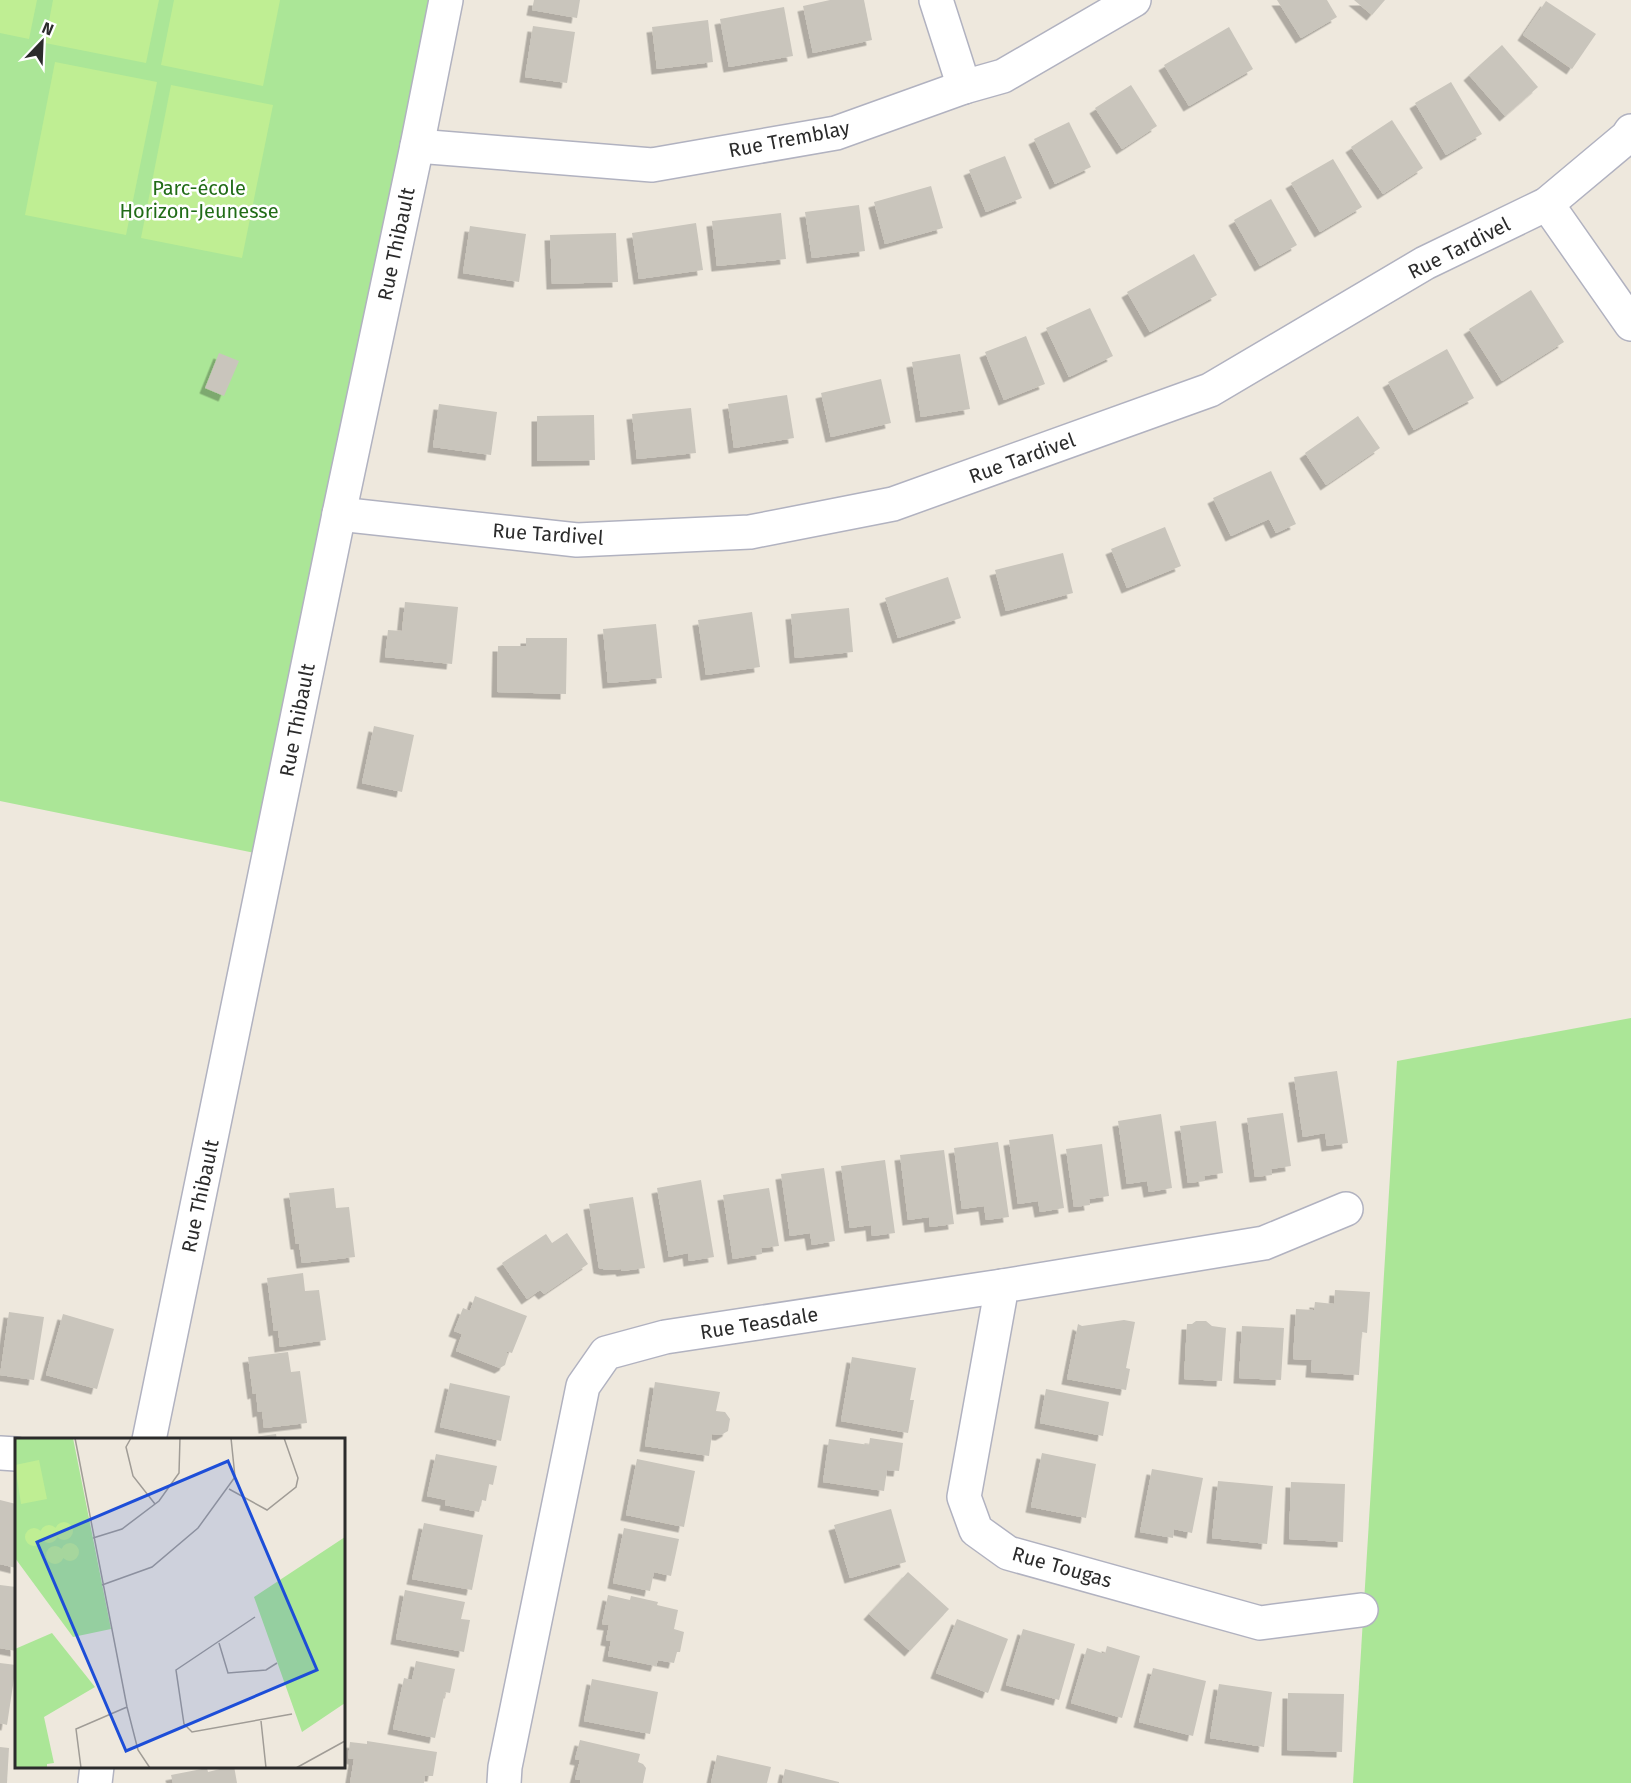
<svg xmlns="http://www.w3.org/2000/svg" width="1631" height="1783" viewBox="0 0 1631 1783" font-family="'Fira Sans',sans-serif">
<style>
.green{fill:#abe697}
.pitch{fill:#bfee93}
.building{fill:#c9c5bc;filter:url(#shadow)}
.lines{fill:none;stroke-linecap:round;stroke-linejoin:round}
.minor-casing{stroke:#b1b2c0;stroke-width:36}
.minor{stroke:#fff;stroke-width:33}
.labels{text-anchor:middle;stroke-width:5;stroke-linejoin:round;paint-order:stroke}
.street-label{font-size:20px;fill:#2b2b2b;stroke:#fff}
.park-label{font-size:20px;fill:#216c17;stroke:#fff}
.inset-road{fill:none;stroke:#a09c96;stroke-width:1.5}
.view{fill:#1d4ed8;fill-opacity:0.15;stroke:#1d4ed8;stroke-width:3}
.inset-edge{fill:none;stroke:#2b2b2b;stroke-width:3}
</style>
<defs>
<filter id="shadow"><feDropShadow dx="-5.5" dy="5.5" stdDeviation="0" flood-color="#0004"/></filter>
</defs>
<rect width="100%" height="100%" fill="#eee8dd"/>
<g class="green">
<polygon points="0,0 444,0 270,856 0,801"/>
<polygon points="1631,1018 1631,1783 1353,1783 1397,1061"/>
</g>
<g class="pitch">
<polygon points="0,0 37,0 29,39 0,33"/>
<polygon points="53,0 159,0 146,63 45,43"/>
<polygon points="174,0 280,0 263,86 161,65"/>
<polygon points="55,62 157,82 126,235 25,215"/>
<polygon points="171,85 273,105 242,258 141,238"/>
</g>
<g class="building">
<polygon points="534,0 580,0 577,18 532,10"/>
<polygon points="830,0 864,0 872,40 813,53 803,6"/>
<polygon points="1277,0 1327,0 1337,17 1301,38"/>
<polygon points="1354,0 1385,0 1372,15"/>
<polygon points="1546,1 1596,34 1572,69 1523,35"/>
<polygon points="784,7 793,56 729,67 720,19"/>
<polygon points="708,20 713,62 657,69 652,27"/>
<polygon points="533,26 575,32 567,83 525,77"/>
<polygon points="1229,27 1253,69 1189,106 1164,65"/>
<polygon points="1502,45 1538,87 1505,116 1469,75"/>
<polygon points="1451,82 1482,134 1446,155 1415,103"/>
<polygon points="1131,85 1157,126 1122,149 1095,108"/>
<polygon points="1392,120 1423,168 1383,194 1351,147"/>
<polygon points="1069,122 1091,167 1055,184 1034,139"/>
<polygon points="1005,156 1022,198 986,212 969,170"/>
<polygon points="1333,159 1362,207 1320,232 1291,183"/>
<polygon points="931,186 943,228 885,244 874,202"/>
<polygon points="1271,199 1297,245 1260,266 1234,220"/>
<polygon points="859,205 865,251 812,258 805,212"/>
<polygon points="781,213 786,259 717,266 712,221"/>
<polygon points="696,223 703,270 639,279 632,233"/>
<polygon points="470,226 526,234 519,282 463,273"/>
<polygon points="616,233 618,282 552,284 550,235"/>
<polygon points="1194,254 1217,295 1150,332 1127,292"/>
<polygon points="1531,290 1564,342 1502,381 1469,329"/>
<polygon points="1090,308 1113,356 1069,377 1046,328"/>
<polygon points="1026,336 1045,384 1004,400 985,352"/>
<polygon points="1447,349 1474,398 1414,430 1388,382"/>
<polygon points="219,353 239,361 224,396 205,388"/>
<polygon points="960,354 970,409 921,417 912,362"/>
<polygon points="881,379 891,423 831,437 821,393"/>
<polygon points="787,395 794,438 734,448 728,404"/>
<polygon points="439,404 497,412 491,455 433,447"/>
<polygon points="691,408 696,453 637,459 632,414"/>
<polygon points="594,415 595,460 537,461 537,416"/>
<polygon points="1358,416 1380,448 1326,485 1305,453"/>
<polygon points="1271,471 1296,524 1276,533 1269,519 1231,536 1213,498"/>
<polygon points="1165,527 1181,566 1127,588 1111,549"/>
<polygon points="1063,553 1073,593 1006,611 995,570"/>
<polygon points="948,577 961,618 898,638 885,598"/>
<polygon points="405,602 458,607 452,664 385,657 388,630 402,631"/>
<polygon points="849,608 853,652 795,658 791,614"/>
<polygon points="752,612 760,667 706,675 698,620"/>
<polygon points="656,624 662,678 608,683 603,629"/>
<polygon points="526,638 567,638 566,694 497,692 498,646 526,646"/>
<polygon points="374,726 414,735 402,792 362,783"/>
<polygon points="1337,1071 1348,1143 1327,1146 1325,1133 1303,1137 1294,1077"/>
<polygon points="1283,1113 1291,1166 1271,1169 1272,1175 1255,1177 1247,1118"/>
<polygon points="1161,1114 1172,1188 1149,1192 1147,1181 1127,1184 1118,1121"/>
<polygon points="1216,1121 1223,1173 1204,1176 1205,1181 1188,1183 1180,1126"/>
<polygon points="1053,1134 1064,1208 1040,1212 1038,1201 1018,1204 1009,1140"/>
<polygon points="998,1142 1009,1217 986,1220 984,1206 962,1209 954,1148"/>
<polygon points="1102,1144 1109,1196 1089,1199 1090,1205 1074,1207 1066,1149"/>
<polygon points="944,1150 954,1224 930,1227 929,1217 908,1220 900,1155"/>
<polygon points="885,1160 895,1233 872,1236 871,1225 850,1228 841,1166"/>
<polygon points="824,1168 835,1241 812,1245 810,1233 790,1236 781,1174"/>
<polygon points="701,1180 714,1257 689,1261 688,1253 669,1257 657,1188"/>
<polygon points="334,1188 336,1208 349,1207 355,1257 302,1263 299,1244 296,1244 289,1193"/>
<polygon points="769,1188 779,1246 761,1248 762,1254 733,1259 723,1195"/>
<polygon points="633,1197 645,1268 622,1271 621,1269 607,1270 599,1268 589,1204"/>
<polygon points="567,1233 588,1264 544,1294 540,1290 527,1299 502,1263 546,1234 552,1243"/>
<polygon points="303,1273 305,1291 319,1290 326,1340 280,1347 278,1330 274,1331 267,1278"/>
<polygon points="1335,1290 1370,1292 1367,1333 1362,1332 1359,1375 1311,1372 1312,1360 1293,1359 1296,1309 1314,1310 1315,1302 1334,1304"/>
<polygon points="475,1296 527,1316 512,1353 506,1351 508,1355 505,1365 500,1368 456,1351 462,1334 454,1331 463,1308 470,1311"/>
<polygon points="9,1312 44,1317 34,1380 0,1375"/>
<polygon points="63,1314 114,1329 97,1389 46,1375"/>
<polygon points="1124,1320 1135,1322 1126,1368 1130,1369 1126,1390 1067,1379 1078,1324 1082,1326"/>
<polygon points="1196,1321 1206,1321 1212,1326 1226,1328 1222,1381 1184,1379 1187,1324 1192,1324"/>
<polygon points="1242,1326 1284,1328 1281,1380 1239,1378"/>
<polygon points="288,1352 291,1372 300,1371 307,1423 264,1428 262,1411 258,1412 256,1393 253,1394 248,1357"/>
<polygon points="852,1357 916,1368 910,1400 914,1400 908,1433 841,1421"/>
<polygon points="655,1382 720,1392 716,1411 725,1412 730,1419 728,1431 721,1435 712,1434 709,1456 645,1446"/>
<polygon points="450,1383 510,1396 501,1441 440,1427"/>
<polygon points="1046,1389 1109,1402 1103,1436 1040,1423"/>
<polygon points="276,1434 277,1440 246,1440 246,1438"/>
<polygon points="870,1438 903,1443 899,1471 887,1470 884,1491 823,1482 829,1439 869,1445"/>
<polygon points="1042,1453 1096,1464 1086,1518 1031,1507"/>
<polygon points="436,1454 497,1466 493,1485 489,1484 486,1501 482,1500 479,1512 445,1505 446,1500 427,1496"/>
<polygon points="637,1459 695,1471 684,1527 626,1515"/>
<polygon points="1152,1469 1203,1478 1192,1533 1174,1529 1173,1538 1140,1532"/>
<polygon points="1218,1481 1273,1486 1267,1544 1212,1538"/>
<polygon points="1291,1482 1345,1484 1343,1542 1289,1539"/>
<polygon points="0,1500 16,1504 16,1568 0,1564"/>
<polygon points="891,1509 906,1562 850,1578 834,1525"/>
<polygon points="424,1523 483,1535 472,1590 412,1579"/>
<polygon points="624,1528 679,1539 671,1576 654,1572 650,1591 613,1583"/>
<polygon points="908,1572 949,1609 910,1651 869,1614"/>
<polygon points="0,1585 16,1587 16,1651 0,1648"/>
<polygon points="405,1590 465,1602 461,1619 470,1620 464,1652 396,1639"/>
<polygon points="608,1595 630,1600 631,1596 658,1602 657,1605 678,1610 674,1629 684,1632 680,1652 677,1652 674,1663 658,1660 656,1666 608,1656 611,1641 606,1640 609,1625 602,1624"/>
<polygon points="957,1619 1008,1639 988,1693 936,1673"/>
<polygon points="1023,1629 1075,1644 1059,1700 1006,1685"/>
<polygon points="1107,1646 1140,1656 1122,1718 1071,1703 1087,1648 1105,1654"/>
<polygon points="416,1661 455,1669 450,1693 445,1692 435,1738 393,1729 404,1678 412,1680"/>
<polygon points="0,1663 16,1665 7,1725 0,1723"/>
<polygon points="1153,1668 1206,1681 1193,1736 1139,1722"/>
<polygon points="592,1679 658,1692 650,1734 584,1721"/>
<polygon points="1219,1684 1272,1692 1264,1747 1210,1738"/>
<polygon points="1288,1693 1344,1694 1342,1752 1287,1750"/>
<polygon points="580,1740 640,1754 638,1762 643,1764 646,1768 643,1783 580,1783 580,1780 575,1779 580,1760 575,1759"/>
<polygon points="367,1741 437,1752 433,1776 425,1776 424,1783 350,1783 354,1759 348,1758 350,1742 367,1744"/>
<polygon points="0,1747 9,1748 7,1783 0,1783"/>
<polygon points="717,1755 771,1767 767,1783 711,1783"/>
<polygon points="232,1766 234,1766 237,1783 173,1783 171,1775 207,1768 208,1772"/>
<polygon points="785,1769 839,1782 839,1783 782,1783"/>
</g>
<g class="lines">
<g class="minor-casing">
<g id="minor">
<polyline points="936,0 964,87"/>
<polyline points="417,146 652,165 836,133 964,87 1003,76 1134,0"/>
<polyline points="1547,204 1631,324"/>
<polyline points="339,514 577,540 750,532 893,504 1210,390 1425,263 1547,204 1627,137 1631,131"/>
<polyline points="1002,1286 964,1497 976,1530 1008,1553 1260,1623 1361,1610"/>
<polyline points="149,1440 339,514 417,146 446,0"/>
<polyline points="0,1453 16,1454"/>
<polyline points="95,1783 97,1766"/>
<polyline points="504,1783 505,1767 583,1386 606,1353 665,1337 1002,1286 1264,1243 1346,1209"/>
</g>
</g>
<use href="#minor" class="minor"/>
</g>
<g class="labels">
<g class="street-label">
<text transform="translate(789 139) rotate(-11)" y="7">Rue Tremblay</text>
<text transform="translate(396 244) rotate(-78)" y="7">Rue Thibault</text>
<text transform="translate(1459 248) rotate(-27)" y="7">Rue Tardivel</text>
<text transform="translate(1022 458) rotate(-20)" y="7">Rue Tardivel</text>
<text transform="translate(548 534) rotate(4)" y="7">Rue Tardivel</text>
<text transform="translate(297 720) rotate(-79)" y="7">Rue Thibault</text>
<text transform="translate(200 1196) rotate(-78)" y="7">Rue Thibault</text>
<text transform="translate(759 1323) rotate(-9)" y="7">Rue Teasdale</text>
<text transform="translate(1062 1567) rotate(16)" y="7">Rue Tougas</text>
</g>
<g class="park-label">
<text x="199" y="195">Parc-école<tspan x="199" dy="23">Horizon-Jeunesse</tspan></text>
</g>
</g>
<g transform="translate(15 1438)">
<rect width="330" height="330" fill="#eee8dd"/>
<path d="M0,0H58L96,191L58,199L0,120ZM330,99V265L287,294L239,159ZM37,195L80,249L29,279L39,325L32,326V330H0V211Z" fill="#abe697"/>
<path d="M24,22L32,61L6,66L0,27ZM40 93a9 9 0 1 1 18 0a9 9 0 1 1-18 0ZM25 96a9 9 0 1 1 18 0a9 9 0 1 1-18 0ZM10 99a9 9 0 1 1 18 0a9 9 0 1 1-18 0ZM46 114a9 9 0 1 1 18 0a9 9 0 1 1-18 0ZM31 117a9 9 0 1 1 18 0a9 9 0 1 1-18 0Z" fill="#bfee93"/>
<path class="inset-road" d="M60,0L112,269L123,312L135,330M116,0L111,9L118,38L140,66M214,51L252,72L281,49L283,40L269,0M78,100L107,91L144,63L164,35L165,0M87,147L137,129L183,90L220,39L216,0M240,179L161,232L169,286L177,294L277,276M204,205L213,235L251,232L262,225M246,283L251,330M66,330L61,291L112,269M281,330L330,303"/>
<path class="view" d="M213,23L302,232L111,313L22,104Z"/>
<rect width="330" height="330" class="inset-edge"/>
</g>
<g transform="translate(42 42) rotate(23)" stroke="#ffffff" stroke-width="4.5" paint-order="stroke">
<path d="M0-4.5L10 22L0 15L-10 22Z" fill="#2b2b2b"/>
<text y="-9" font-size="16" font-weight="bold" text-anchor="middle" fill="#2b2b2b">N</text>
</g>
</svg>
